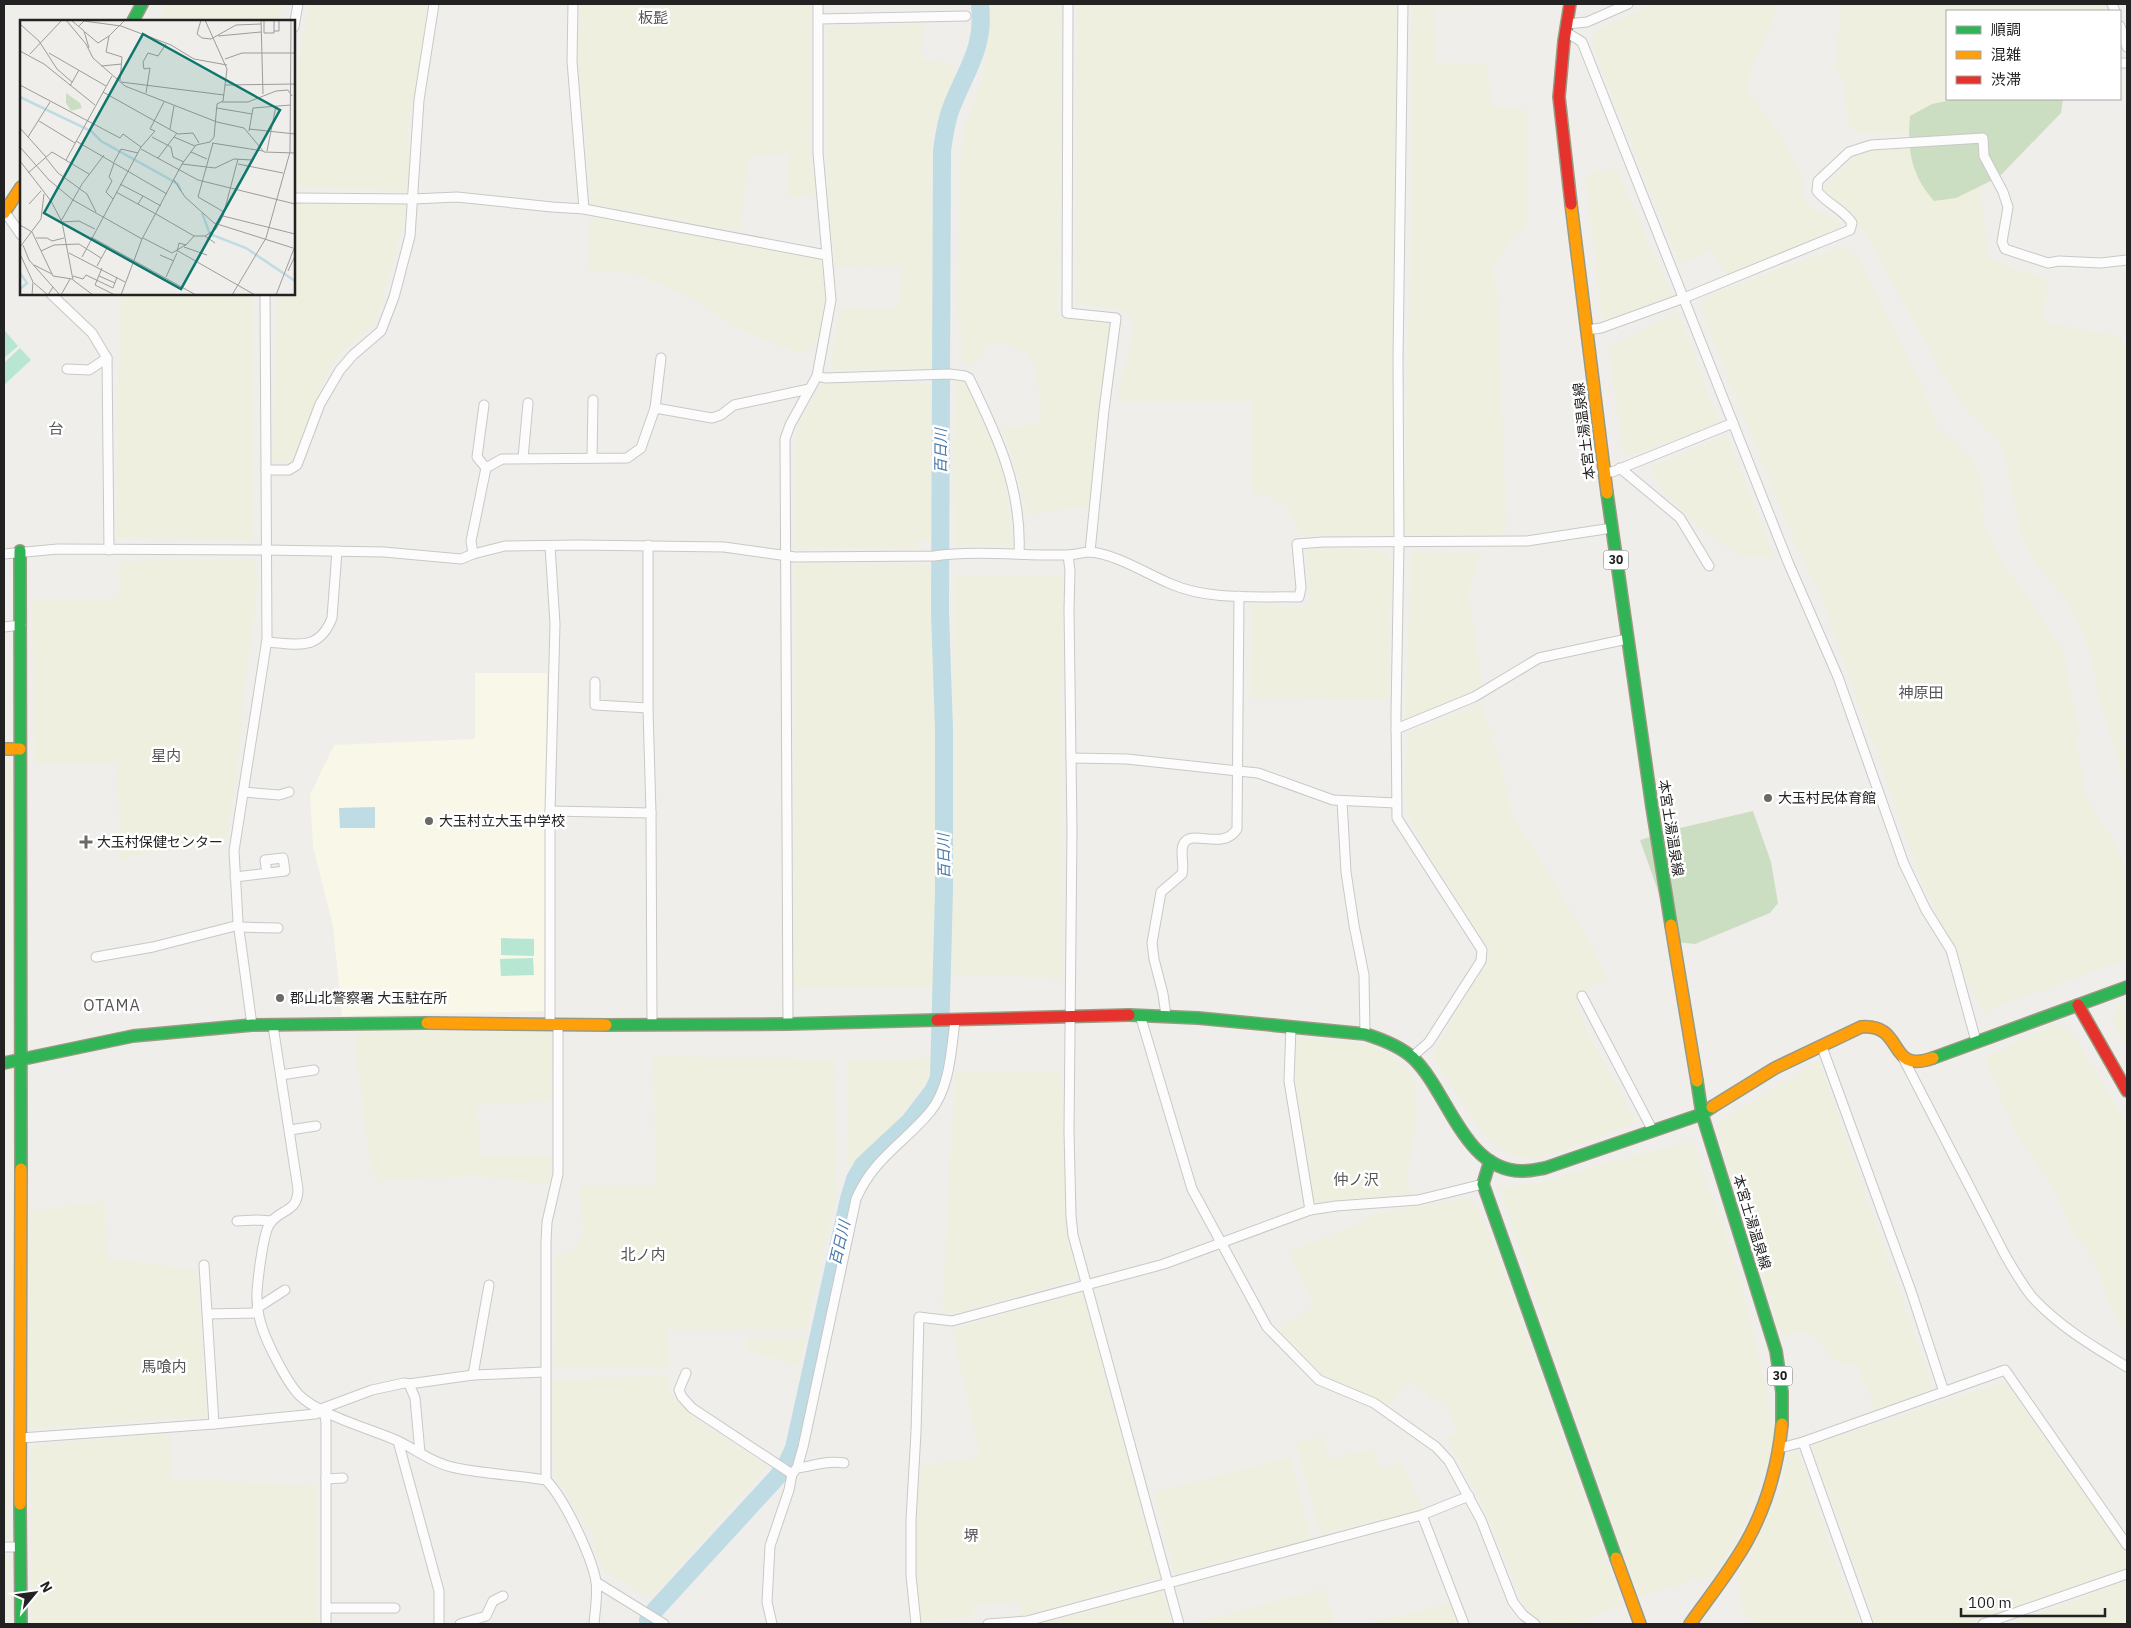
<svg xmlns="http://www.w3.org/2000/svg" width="2131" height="1628" viewBox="0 0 2131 1628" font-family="'IBM Plex Sans','Noto Sans JP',sans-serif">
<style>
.education{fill:#f8f7e8}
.farmland{fill:#efefdf}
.forest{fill:#cbdec1}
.pitch{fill:#b7e6d2}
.water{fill:#bfdbe3}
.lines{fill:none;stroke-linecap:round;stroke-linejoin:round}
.river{stroke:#bfdbe3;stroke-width:18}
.street-casing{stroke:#c9c8c7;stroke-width:11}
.fast-casing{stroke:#999a82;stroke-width:14}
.slow-casing{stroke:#999a82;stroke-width:14}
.jam-casing{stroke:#999a82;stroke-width:14}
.street{stroke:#fdfcfc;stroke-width:9}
.fast{stroke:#30b455;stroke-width:11}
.slow{stroke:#ff9f0a;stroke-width:11}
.jam{stroke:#e5322d;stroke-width:11}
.poi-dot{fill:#6a6968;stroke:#fff;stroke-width:2}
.labels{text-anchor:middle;stroke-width:5;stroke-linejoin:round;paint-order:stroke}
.shield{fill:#fff;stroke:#646464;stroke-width:1}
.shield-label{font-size:12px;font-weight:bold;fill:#222}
.street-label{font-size:14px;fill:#222;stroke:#fff}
.poi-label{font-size:14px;fill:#222;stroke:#fff;text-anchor:start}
.neighbourhood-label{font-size:15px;fill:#555;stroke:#fff}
.water-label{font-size:15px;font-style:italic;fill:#4a7aab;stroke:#fff}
.quarter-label{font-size:16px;letter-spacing:1px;fill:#555;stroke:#fff}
.inset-river{fill:none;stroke:#bfdbe3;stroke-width:2.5}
.inset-road{fill:none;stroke:#9e9c9b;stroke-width:1}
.view{fill:#0f766e;fill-opacity:0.15;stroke:#0f766e;stroke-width:2.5}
.inset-edge{fill:none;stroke:#222;stroke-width:2.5}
</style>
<rect width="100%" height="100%" fill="#f0eeeb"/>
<polygon class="education" points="475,673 547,673 544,1011 342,1016 333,926 313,847 310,795 334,745 475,739"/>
<g class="farmland">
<polygon points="163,4 283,4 280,21 161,21"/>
<polygon points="309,4 426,4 422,63 407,127 411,191 294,187 294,81"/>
<polygon points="581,4 811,4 810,146 816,194 788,198 787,154 753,157 748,163 740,232 591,204 587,151 575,55"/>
<polygon points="989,4 1064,4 1058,315 1104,320 1111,324 1113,334 1090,506 1028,515 1009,446 1001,430 1040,422 1041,406 1035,370 1028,353 1006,344 988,344 976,359 970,364 961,362 961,327 958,314 959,172 963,131 982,80 988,44"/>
<polygon points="1077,4 1397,4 1393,536 1299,536 1296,523 1287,506 1269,495 1252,494 1251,401 1116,401 1132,338 1134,318 1122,310 1075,304"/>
<polygon points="1411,4 1540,4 1434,8 1436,62 1486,64 1492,106 1528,110 1527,218 1524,228 1512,239 1500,255 1492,271 1498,294 1506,525 1503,534 1407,541 1403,538 1411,229"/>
<polygon points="1655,4 1779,4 1764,43 1751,68 1747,92 1779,132 1804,180 1803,199 1811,208 1839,221 1841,229 1726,279 1713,250 1680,264 1594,50 1593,32"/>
<polygon points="1840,4 2106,4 2110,11 1947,11 1947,99 1977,99 1963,133 1859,133 1848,125 1844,82 1836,66"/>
<polygon points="925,24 921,60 952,63 954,66 952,87 938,117 932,137 932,217 937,265 938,371 830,369 840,307 898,309 901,266 835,267 828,200 826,27"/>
<polygon points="1929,146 1977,154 1988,258 2048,281 2043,321 2117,336 2127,346 2127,789 2099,700 2090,652 2077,622 2062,595 2032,560 2019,529 2005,456 1998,441 1959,402 1854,214 1844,206 1830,200 1825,195 1824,185 1857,155 1871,148"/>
<polygon points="1616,167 1673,299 1602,321 1585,176"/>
<polygon points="294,203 402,203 408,208 376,322 340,354 332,365 318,394 296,458 288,462 272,462 277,294 294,294"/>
<polygon points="589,217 658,227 820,259 824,270 826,295 819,339 811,349 797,353 741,330 698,301 636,274 590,270"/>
<polygon points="1844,246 1859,258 1920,382 1939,431 1967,453 1977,470 1983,490 1982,510 1986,528 2006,570 2030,598 2064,654 2079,729 2076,745 2083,771 2084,788 2092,809 2113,840 2127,872 2127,959 1983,1012 1966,979 1921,880 1818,588 1799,553 1700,307 1711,294"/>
<polygon points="122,294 253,294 254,541 116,537 119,327"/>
<polygon points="1678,312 1719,424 1624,457 1608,348"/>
<polygon points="957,379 965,382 996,445 1005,482 1013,545 954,546 953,451"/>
<polygon points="823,382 936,384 935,539 916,540 915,549 796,547 794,466 797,431 805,411"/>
<polygon points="1727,435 1774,557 1746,557 1719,543 1679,508 1661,488 1650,467"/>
<polygon points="1313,545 1385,552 1391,563 1389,700 1250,698 1251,603 1304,608 1311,602 1306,551"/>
<polygon points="1411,552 1474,553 1480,556 1469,593 1482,682 1474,694 1405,722"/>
<polygon points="253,559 259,578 243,700 237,772 227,837 119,860 118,764 34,763 32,600 119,599 120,561"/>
<polygon points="794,562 930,564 935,711 935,987 793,988"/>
<polygon points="954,575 1065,576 1061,734 1063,978 952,974"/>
<polygon points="1481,704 1499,759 1513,815 1594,948 1605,978 1578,995 1577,1003 1587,1031 1636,1121 1630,1125 1543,1158 1525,1158 1507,1153 1488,1139 1477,1125 1432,1056 1491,952 1422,844 1408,814 1405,806 1407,733"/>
<polygon points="4,761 12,761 7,1044 4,1047"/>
<polygon points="2127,1003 2127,1048 2112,1021 2118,1005"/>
<polygon points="2059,1023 2072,1032 2127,1123 2127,1332 2114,1316 2094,1260 2072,1230 2058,1196 2014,1130 1987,1064 1985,1057"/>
<polygon points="554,1029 552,1101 478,1105 479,1155 553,1155 549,1184 476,1176 380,1181 370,1165 355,1046 355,1033"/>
<polygon points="1297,1038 1350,1042 1373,1046 1389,1054 1412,1074 1416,1082 1417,1124 1407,1178 1410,1195 1335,1200 1313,1204 1295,1077"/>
<polygon points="654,1056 834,1059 836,1198 806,1330 668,1330 669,1368 553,1367 556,1253 566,1254 575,1249 583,1235 580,1185 655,1185"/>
<polygon points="934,1058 933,1072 897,1122 856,1165 847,1165 848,1060"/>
<polygon points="1819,1060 1933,1388 1877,1412 1856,1364 1840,1364 1830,1356 1820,1341 1802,1331 1781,1336 1716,1125"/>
<polygon points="960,1071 1058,1071 1062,1077 1068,1235 1078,1279 954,1314 942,1310 955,1073"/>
<polygon points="1692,1140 1739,1273 1766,1387 1774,1430 1770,1455 1740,1532 1725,1560 1711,1575 1639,1597 1545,1327 1500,1188 1554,1180 1564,1175"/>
<polygon points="1472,1197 1492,1241 1622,1605 1572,1624 1550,1624 1534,1617 1526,1610 1489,1518 1469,1477 1450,1446 1447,1437 1458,1433 1444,1398 1431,1400 1415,1382 1405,1385 1390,1406 1324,1377 1285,1337 1279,1328 1314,1306 1289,1252 1360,1223 1366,1215"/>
<polygon points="105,1201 107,1261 115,1259 197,1270 207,1417 30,1428 30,1211"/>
<polygon points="4,1215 10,1539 4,1539"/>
<polygon points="1082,1291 1160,1577 1022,1616 1018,1602 974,1605 973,1616 920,1622 914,1558 917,1465 980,1457 952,1329"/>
<polygon points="749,1338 807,1338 799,1366 745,1349"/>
<polygon points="669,1375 670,1394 694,1418 768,1466 651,1599 605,1571 595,1553 592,1533 577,1514 565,1491 553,1472 552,1380"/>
<polygon points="2005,1382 2127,1553 2127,1569 1968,1624 1876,1624 1811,1445"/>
<polygon points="170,1433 172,1478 317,1486 317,1624 31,1624 31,1446"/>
<polygon points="1324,1436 1328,1459 1373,1449 1380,1468 1402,1463 1423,1510 1320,1534 1296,1443"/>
<polygon points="1798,1452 1837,1567 1859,1624 1758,1624 1742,1610 1739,1575 1782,1490 1788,1455"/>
<polygon points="1290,1457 1312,1539 1174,1574 1154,1492"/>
<polygon points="4,1555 9,1555 10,1624 4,1624"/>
<polygon points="2127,1580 2127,1624 2010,1624"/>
<polygon points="1324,1588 1334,1624 1190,1624"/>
<polygon points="1162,1591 1171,1624 1039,1624"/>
<polygon points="1450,1603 1457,1624 1365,1624"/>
</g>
<g class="forest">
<path d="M1956,99H2063L2061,113L1999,177L1956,198L1934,201C1911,175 1907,150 1910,116L1932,104Z"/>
<polygon points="1753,811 1771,862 1778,903 1770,913 1695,944 1676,942 1640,840 1680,828"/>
</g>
<g class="pitch">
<polygon points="5,331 18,346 4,358 4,332"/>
<polygon points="20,348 31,360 4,385 4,363"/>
<polygon points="501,938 534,939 534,956 501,955"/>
<polygon points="533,958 534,975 501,976 500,959"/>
</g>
<polygon class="water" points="375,807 375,828 340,828 339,808"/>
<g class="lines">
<path class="river" d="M649,1624L648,1620L656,1609L778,1476L787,1463L794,1448L849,1199L855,1179L863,1165L910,1121L933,1091L939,1078L944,891V729L940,612L942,151C944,136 946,120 952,106C967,68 985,47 980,4"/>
<g class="street-casing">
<g id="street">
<polyline points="573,4 572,61 584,209"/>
<polyline points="1068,4 1067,313 1116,318 1104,410 1090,552"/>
<polyline points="1403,4 1398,358 1399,543 1396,714 1397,818 1482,950 1481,961 1429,1042 1412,1057"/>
<polyline points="2112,4 2115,11"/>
<polyline points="819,19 966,16"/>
<polyline points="1567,24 1587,22 1628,4"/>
<polyline points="2120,26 2127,47"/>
<polyline points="294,27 298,4"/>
<polyline points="1566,32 1582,42 1788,562 1838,677 1904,864 1926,910 1951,950 1976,1041"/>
<polyline points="2120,63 2127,63"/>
<polyline points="294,198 413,199 457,197 552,207 584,209 826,255"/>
<polyline points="5,212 21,235"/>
<polyline points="51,294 92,333 107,358 109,550"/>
<path d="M1587,330L1601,328L1684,298L1850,230L1852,223C1843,209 1827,204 1817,191L1818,181L1849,152L1871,145L1983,138L1984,156L2003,192L2008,207L2002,242L2005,249L2048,263L2059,261L2101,263L2127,260"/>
<polyline points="67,369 89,370 107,358"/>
<path d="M817,376L825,378L950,374L965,376L969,378C997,435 1022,488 1019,553"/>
<polyline points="484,405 477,457 486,468"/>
<polyline points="655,408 661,358"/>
<polyline points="592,457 593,400"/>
<polyline points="523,458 528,403"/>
<polyline points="1620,468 1680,518 1709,566"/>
<polyline points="266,470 289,470 297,465 320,404 340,370 353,355 381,331 394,297 410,236 419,100 434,4"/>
<polyline points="1604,472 1612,472 1733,423"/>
<polyline points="648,545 648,709 651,813"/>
<path d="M4,554L58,549L267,550L384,552L461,559L473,554L505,546L578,545L724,547L795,557L934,556C979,550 1023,556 1067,555C1075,555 1083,552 1090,552C1116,554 1147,574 1171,584C1210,601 1258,596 1299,597L1301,588L1297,544L1323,542L1527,541L1612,528"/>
<polyline points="473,554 471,541 486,468 502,459 627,458 641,448 655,408 712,418 721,415 734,405 809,389"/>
<polyline points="1068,555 1070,571 1069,609 1072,830 1069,1131 1071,1216 1073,1235 1179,1624"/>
<polyline points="4,627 21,625"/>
<path d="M267,642C296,644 319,652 332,618L337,551"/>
<polyline points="595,682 595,705 648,708"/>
<polyline points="1396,729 1474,697 1539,658 1627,639"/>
<polyline points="1071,758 1127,759 1238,771 1258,773 1333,800 1396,803"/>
<polyline points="243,792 279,795 289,792"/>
<polyline points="1342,801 1346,872 1354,925 1364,975 1365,1034"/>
<polyline points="550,811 651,813 652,1024"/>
<polyline points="235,877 285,871 283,858 265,860 267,873"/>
<polyline points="239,927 278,928"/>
<polyline points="96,957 153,947 239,925"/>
<polyline points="1582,996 1653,1131"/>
<polyline points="1140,1015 1192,1189 1267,1327 1319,1380 1374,1403 1436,1447 1449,1461 1481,1520 1513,1602 1523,1615 1535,1624"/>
<path d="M1166,1016L1163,994L1154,959L1152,943L1161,892L1182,874C1185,865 1179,851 1184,843C1192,829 1223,851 1237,829L1239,596"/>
<polyline points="550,1024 550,811 555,624 550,546"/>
<polyline points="788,1024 785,439 790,425 817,376 831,300 818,153 818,4"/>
<polyline points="252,1025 238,922 234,851 267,639 265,294"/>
<path d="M273,1026L298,1189C298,1214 279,1208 269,1225C263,1235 258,1278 257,1292C256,1315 263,1333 273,1353C280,1367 288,1383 299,1395C319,1415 371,1429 398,1441C417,1450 434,1464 456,1468C485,1474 516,1475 546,1480C564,1498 591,1555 596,1581C598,1594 595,1611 594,1624"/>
<polyline points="1291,1027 1289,1081 1310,1210"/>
<polyline points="1822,1047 1911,1291 1944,1392"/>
<path d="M1902,1056L2005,1255C2014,1270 2022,1285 2033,1298C2060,1327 2094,1347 2127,1367"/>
<polyline points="281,1075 314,1070"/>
<polyline points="290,1130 316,1126"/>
<polyline points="237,1221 258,1220 272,1221"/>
<polyline points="204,1265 214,1424"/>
<polyline points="257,1308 285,1290"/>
<polyline points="208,1314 258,1313"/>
<polyline points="686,1373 679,1390 682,1397 692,1408 792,1474"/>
<polyline points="473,1375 489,1285"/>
<polyline points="409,1384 473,1375 545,1372"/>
<polyline points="321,1409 372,1390 404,1383 409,1384 415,1398 420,1453"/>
<polyline points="324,1411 326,1422 326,1624"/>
<polyline points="21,1438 214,1424 315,1414 324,1411"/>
<polyline points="398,1441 439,1591 439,1624"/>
<polyline points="1803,1442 1868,1624"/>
<polyline points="1780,1448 1803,1442 2005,1370 2127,1545"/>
<path d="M797,1468C813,1466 828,1460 844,1463"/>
<polyline points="326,1479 343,1478"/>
<polyline points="546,1480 546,1242 547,1222 558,1174 558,1025"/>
<polyline points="1422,1515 1464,1624"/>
<polyline points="4,1547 19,1547"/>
<polyline points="596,1582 664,1624"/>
<polyline points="326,1608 395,1608"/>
<polyline points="460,1624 486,1616 493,1601 503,1596"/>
<path d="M772,1624L767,1602L770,1546L789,1490L792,1474L797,1468L803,1447L856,1199C874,1158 903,1144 930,1112C950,1088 951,1051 955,1021"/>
<polyline points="916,1624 911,1575 911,1520 916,1432 919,1317 952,1321 1164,1264 1310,1210 1336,1206 1418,1200 1483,1184"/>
<polyline points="988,1624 1027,1621 1422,1515 1469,1496"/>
<polyline points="1983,1624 2127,1574"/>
</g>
</g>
<g class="fast-casing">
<g id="fast">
<polyline points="133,21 142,4"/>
<polyline points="1607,493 1652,807 1671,925"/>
<polyline points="20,551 21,1169"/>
<path d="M1129,1015L1198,1018L1365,1034C1381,1039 1400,1046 1413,1058C1448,1091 1464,1171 1522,1171C1530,1171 1538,1169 1545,1168L1702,1114L1712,1107"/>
<polyline points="606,1025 788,1024 937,1020"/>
<polyline points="1933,1058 2127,987"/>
<polyline points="4,1063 133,1036 252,1025 427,1023"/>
<polyline points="1697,1081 1702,1114 1776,1351 1782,1392 1782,1424"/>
<polyline points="1490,1161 1483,1184 1616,1558"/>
<polyline points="20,1504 21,1624"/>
</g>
</g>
<g class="slow-casing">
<g id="slow">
<polyline points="1571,204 1607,493"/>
<polyline points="4,213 21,187"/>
<polyline points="4,749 20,749"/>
<polyline points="1671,925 1697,1081"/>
<polyline points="427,1023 606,1025"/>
<path d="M1712,1107L1775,1068L1861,1027C1906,1023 1886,1075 1933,1058"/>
<polyline points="20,1504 21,1169"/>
<polyline points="1616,1558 1640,1624"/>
<path d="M1690,1624C1709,1597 1731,1570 1747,1541C1767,1505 1778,1464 1782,1424"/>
</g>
</g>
<g class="jam-casing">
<g id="jam">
<polyline points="1570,4 1564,41 1559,97 1571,204"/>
<polyline points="2078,1005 2127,1091"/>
<polyline points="937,1020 1129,1015"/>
</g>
</g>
<use href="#street" class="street"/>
<use href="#fast" class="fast"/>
<use href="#slow" class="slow"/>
<use href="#jam" class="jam"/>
</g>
<g class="poi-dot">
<circle cx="1768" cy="798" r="5"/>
<circle cx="429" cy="821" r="5"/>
<path d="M83.5 834.5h5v5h5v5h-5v5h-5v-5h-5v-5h5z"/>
<circle cx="280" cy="998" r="5"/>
</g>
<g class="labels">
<g class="shield">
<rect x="1603.5" y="550.5" width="25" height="19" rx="4"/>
<rect x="1767.5" y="1366.5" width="25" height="19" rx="4"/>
</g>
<g class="shield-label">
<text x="1616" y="564">30</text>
<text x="1780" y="1380">30</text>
</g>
<g class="street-label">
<text transform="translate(1584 431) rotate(-97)" y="5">本宮土湯温泉線</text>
<text transform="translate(1671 828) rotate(81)" y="5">本宮土湯温泉線</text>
<text transform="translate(1752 1222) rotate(73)" y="5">本宮土湯温泉線</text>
</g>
<g class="poi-label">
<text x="1778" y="803">大玉村民体育館</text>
<text x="439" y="826">大玉村立大玉中学校</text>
<text x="97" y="847">大玉村保健センター</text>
<text x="290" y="1003">郡山北警察署 大玉駐在所</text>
</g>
<g class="neighbourhood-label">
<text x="653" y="23">板髭</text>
<text x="56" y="434">台</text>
<text x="1921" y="698">神原田</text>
<text x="166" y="761">星内</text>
<text x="1356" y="1185">仲ノ沢</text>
<text x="643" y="1260">北ノ内</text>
<text x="164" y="1372">馬喰内</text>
<text x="971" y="1541">堺</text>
</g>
<g class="water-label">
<text transform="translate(941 451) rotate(-90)" y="5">百日川</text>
<text transform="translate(944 856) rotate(-91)" y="5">百日川</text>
<text transform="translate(840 1243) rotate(-77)" y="5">百日川</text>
</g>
<g class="quarter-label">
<text x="112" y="1011">OTAMA</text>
</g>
</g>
<g transform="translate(20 20)">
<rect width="275" height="275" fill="#f0eeeb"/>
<path d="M46,73L60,83L62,88L51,91L46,83Z" fill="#cbdec1"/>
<path class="inset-river" d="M0,77L71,111L81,121L158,164L161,171M182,193L190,214L226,228L275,261M0,253L7,263L0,269"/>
<path class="inset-road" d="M46,0L66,24L73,38L105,66L197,102L224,108L244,132L275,133M51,0L64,11L69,28M181,0L177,14L182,18L191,19L216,5L241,4M241,0L243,74M244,0V13H254V0M0,4L19,21L37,49L52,62M59,6L64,1L101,6L151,25L174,39L207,45M254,11H259V0M65,12L78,23L89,16M198,16L241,12M0,31L24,44L75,85M29,33L86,66M10,34L42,0M205,39L222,33H275M81,46L102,44M100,61L102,37L86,32L89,16L105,0M101,62L204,75M0,65L100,118L103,114L121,127M205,65L275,64M50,66L59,50M83,72L158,114L173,113L179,123M126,73L130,48L124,49L123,42L128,33L138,36L146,24M202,82H228L256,71L268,70L272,76M197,88L232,94M19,101L55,123M0,108L26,137M150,109L154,86M229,109L275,114M229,111L233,88L271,85M8,117L30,82M132,117L151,127L153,137L164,142M154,117L175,126M56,121L147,174M192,123L243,131M193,123L178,177L204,192M0,127L29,160L53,180L122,219M121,129L178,160L275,184M247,131L256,86M171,132L187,139M26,138L38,153L67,174L76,192M138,138L157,113M46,140L92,56M0,141L31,181L42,202L53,260L73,275M94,142L101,129L118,133M162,144L195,148L214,139L232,140L238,131M218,144L263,153M8,153L32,132L69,154M154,160L165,177L194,203L273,228M100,164L123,176M96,172L136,194M93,179L86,172L92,161L89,157L94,143M9,184L21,171M118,184L123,176L141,186M136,194L174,216H185L195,223M203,196L275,214M41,201L62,164L84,135M42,202L59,201L75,209M0,205L12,212L33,256L52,259M185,216L196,209L203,196L218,139M71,217L176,275M16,218H27L32,221L44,218M123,218L152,233L167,224L174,216M3,225L9,240L40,275M0,227L21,199L24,174M164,227L187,235M21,231L34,225L59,224L81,238M158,231L235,275M157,232L159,223L166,225M49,233L105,262M0,234L13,262L12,275M140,235L154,241M62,237L121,127L135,111L130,109L144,82M14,245L32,254M77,246L88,226M82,248L75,265L95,275M268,251L275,236M53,256L63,259L66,255L93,268L97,257M79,256L95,263M146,257L157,233M14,263L28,275L33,267M41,275L50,259M101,275L122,219L162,144L176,125L190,122L194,117L197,84L203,81L207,49L185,0M212,275L246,218L270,132L271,0M256,275L275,226"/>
<path class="view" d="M123,14L260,90L161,269L24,193Z"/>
<rect width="275" height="275" class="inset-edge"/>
</g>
<rect width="2131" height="1628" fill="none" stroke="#222222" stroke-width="10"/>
<rect x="1946" y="10" width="175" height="90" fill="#ffffff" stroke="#a7a7a7"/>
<rect x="1956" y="26" width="25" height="8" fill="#30b455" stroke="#a7a7a7"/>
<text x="1991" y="35" font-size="15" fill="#222222">順調</text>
<rect x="1956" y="51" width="25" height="8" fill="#ff9f0a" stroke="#a7a7a7"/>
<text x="1991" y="60" font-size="15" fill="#222222">混雑</text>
<rect x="1956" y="76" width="25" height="8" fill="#e5322d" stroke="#a7a7a7"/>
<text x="1991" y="85" font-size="15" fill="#222222">渋滞</text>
<g transform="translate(35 1593) rotate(61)" stroke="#ffffff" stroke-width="4" paint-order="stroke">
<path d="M0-4L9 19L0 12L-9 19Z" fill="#222222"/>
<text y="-8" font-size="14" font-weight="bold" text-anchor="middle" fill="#222222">N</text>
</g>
<path d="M1961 1608v8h144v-8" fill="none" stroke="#222222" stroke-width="2.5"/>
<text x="1968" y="1608" font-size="15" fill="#222222" stroke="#ffffff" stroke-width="4" paint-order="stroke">100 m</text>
</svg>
